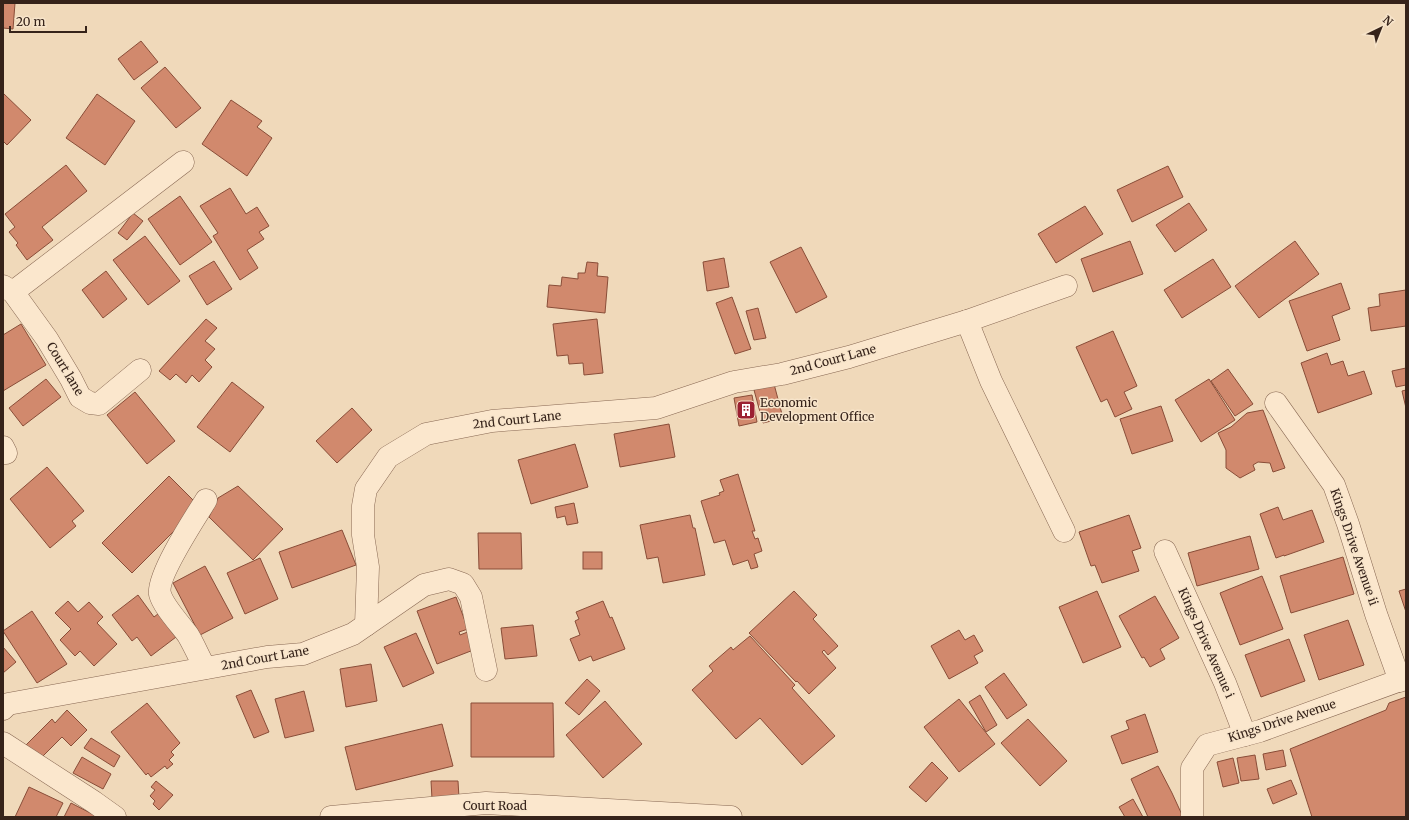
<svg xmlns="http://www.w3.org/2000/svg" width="1409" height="820" viewBox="0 0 1409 820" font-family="Merriweather,serif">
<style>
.building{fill:#d1896d;stroke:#894d38}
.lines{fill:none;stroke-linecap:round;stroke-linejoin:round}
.street-casing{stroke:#886853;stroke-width:23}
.street{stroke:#fbe7cd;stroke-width:22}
.labels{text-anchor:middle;stroke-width:3;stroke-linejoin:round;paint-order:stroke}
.street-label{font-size:12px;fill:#36231a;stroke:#f7e4ca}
.poi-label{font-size:12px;fill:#36231a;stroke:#f7e4ca;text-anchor:start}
</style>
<rect width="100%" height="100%" fill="#f0d9ba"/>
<g class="building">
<polygon points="3,3 15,3 13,29 3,28"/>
<polygon points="141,41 158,62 134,80 118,59"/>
<polygon points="165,67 201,108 176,128 141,88"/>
<polygon points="3,93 31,120 7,145 3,141"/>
<polygon points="97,94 135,121 105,165 66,138"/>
<polygon points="231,100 262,121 257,127 272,138 247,176 202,144"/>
<polygon points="66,165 87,191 42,227 53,240 27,260 16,245 18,243 9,232 15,227 5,214"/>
<polygon points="1168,166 1183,197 1132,222 1117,190"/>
<polygon points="230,188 246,214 257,207 269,226 259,232 264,239 247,250 258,268 240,280 213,236 218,233 200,206"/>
<polygon points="180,196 212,242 180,265 148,219"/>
<polygon points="1189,203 1207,230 1175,252 1156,225"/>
<polygon points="1085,206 1103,234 1056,263 1038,234"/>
<polygon points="133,213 143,221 127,240 118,233"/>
<polygon points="145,236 180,281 148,305 113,260"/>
<polygon points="1130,241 1143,274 1093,292 1081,259"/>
<polygon points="1295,241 1319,274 1259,318 1235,286"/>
<polygon points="801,247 827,297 796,313 770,262"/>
<polygon points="724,258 729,287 707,291 703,262"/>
<polygon points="1213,259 1231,287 1182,318 1164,290"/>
<polygon points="214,261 232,289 207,305 189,276"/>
<polygon points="587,262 598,263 597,276 608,277 605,313 547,307 549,285 561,286 562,277 578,279 578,273 585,273"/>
<polygon points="106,271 127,299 103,318 82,290"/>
<polygon points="1341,283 1350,309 1332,316 1340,340 1307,351 1289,301"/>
<polygon points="1406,290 1406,326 1371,331 1368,308 1380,306 1379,294"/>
<polygon points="732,297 751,349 735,354 716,303"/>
<polygon points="758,308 766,338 754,340 746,311"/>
<polygon points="206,319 217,328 205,341 215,349 205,360 212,367 199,382 192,375 186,383 176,374 170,380 159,371"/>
<polygon points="597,319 603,373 584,375 583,363 569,364 568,355 557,356 553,324"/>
<polygon points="21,324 46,365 3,391 3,335"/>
<polygon points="1113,331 1137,386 1124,392 1132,409 1115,417 1107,399 1101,402 1076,347"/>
<polygon points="1327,353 1331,365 1343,361 1348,376 1364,371 1372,394 1318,413 1301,363"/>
<polygon points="1406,368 1406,385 1396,387 1392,371"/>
<polygon points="1228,369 1253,404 1235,416 1211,381"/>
<polygon points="46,379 61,397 23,426 9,408"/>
<polygon points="1209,379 1235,420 1201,442 1175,400"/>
<polygon points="232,382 264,407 230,452 197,427"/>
<polygon points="774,384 783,418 763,423 754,390"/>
<polygon points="1406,390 1406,408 1402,391"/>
<polygon points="135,392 175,441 147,464 107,415"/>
<polygon points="752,395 757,422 739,426 734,398"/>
<polygon points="1161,406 1173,441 1132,454 1120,419"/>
<polygon points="352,408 372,430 337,463 316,441"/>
<polygon points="1263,410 1285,468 1273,472 1270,463 1258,462 1253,465 1255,470 1240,478 1226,468 1226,450 1218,433 1231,427 1247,413"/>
<polygon points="669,424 675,457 620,467 614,434"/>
<polygon points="575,444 588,487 531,504 518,460"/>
<polygon points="47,467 84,511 72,521 76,526 50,548 10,499"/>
<polygon points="738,474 755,531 752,531 755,539 758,538 762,551 754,554 758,567 751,569 748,560 733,565 725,540 714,543 701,501 720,495 719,493 724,491 720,480"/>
<polygon points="169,476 199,506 132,573 102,543"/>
<polygon points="238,486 283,529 253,560 209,517 218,498"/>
<polygon points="574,503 578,523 567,525 565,516 557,518 555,507"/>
<polygon points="1278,507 1283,520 1312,510 1324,542 1284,556 1284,555 1276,558 1260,514"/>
<polygon points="690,515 693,528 695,528 705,575 663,583 658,557 647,559 640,525"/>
<polygon points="1129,515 1141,548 1132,551 1139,571 1102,583 1095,565 1091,566 1079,532"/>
<polygon points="342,530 356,565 292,588 279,552"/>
<polygon points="478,533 521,533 522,569 479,569"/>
<polygon points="1250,536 1259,569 1197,586 1188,553"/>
<rect x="583" y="552" width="19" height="17"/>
<polygon points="1343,557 1354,594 1291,613 1280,576"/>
<polygon points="260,558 278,599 245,614 227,573"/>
<polygon points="205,566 233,618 200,635 173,583"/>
<polygon points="1262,576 1283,629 1240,645 1220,593"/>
<polygon points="1406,589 1406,612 1399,591"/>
<polygon points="794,591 817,615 813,619 838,646 828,655 824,650 822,652 836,668 809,694 797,681 796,682 749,633"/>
<polygon points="1097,591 1121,647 1083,663 1059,607"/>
<polygon points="138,595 154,617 163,610 180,634 151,656 137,637 132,641 112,615"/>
<polygon points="1155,596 1179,638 1160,649 1165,659 1150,667 1144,657 1142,658 1119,616"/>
<polygon points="456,597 468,629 459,632 460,635 470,631 476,649 437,664 417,611"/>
<polygon points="68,601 78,612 89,602 103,617 97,623 117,644 94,666 80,651 75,656 60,640 71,629 55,613"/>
<polygon points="603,601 610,618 612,617 625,649 593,661 591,656 579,661 570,639 580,635 575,621 579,619 576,612"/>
<polygon points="32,611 67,664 37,683 3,631"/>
<polygon points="1348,620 1364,665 1319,680 1304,635"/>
<polygon points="533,625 537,656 505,659 501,628"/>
<polygon points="959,630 965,640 974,635 983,651 974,656 978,663 949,679 931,646"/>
<polygon points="416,633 434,673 403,687 384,647"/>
<polygon points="750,636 795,685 792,688 835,736 802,765 760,718 736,739 692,690 713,671 709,666 731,647 733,650"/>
<polygon points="1289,639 1305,681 1261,697 1245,655"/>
<polygon points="3,647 16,662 3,673"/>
<polygon points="371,664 377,701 346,707 340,669"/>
<polygon points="1004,673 1027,705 1007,719 985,687"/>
<polygon points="587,679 600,691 579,715 565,703"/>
<polygon points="251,690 269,732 254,738 236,696"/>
<polygon points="304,691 314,731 285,738 275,699"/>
<polygon points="980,695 997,725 986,732 969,702"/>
<polygon points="1406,697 1406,817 1312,817 1290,749 1386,710 1389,703"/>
<polygon points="959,699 995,744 959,772 924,727"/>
<polygon points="605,701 642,744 603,778 566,735"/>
<polygon points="147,703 180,743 171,752 174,755 169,760 173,764 167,769 165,766 151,777 148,773 146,775 111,732"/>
<polygon points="471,703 553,703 554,757 471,757"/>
<polygon points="67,710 87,730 71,746 62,737 38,761 24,747 52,719 55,723"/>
<polygon points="1145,714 1158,752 1122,764 1111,736 1129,729 1126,721"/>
<polygon points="1028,719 1067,761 1040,786 1001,743"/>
<polygon points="442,724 453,766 356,790 345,747"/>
<polygon points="91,738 120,756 114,767 84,748"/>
<polygon points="1283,750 1286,766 1266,770 1263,754"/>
<polygon points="1255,755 1259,779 1241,781 1237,758"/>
<polygon points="82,757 111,774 103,789 73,773"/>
<polygon points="1233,758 1239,783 1223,787 1217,762"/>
<polygon points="932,762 948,778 926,802 909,787"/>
<polygon points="1158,766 1172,793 1183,817 1148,817 1131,779"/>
<polygon points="1291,780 1297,794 1273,804 1267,789"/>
<polygon points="156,781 173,795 159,810 153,804 155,801 150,796 155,790 151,787"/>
<polygon points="431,781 458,781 459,798 432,799"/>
<polygon points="29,787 63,803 56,817 15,817"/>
<polygon points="1133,799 1143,817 1125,817 1119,807"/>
<polygon points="71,803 98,817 64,817"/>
</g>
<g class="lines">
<g class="street-casing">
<g id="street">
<polyline points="3,286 13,292 47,339 71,379 80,397 90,403 99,404 140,370"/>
<polyline points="13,292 183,162"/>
<polyline points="967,321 991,381 1064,531"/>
<polyline points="1276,403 1334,485 1348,524 1376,614 1400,681"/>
<polyline points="3,447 6,453"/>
<polyline points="1165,551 1225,683 1245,735"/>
<polyline points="366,625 368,567 363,535 363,506 366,489 388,457 426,434 492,421 656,408 734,382 782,374 849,357 967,321 1066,286"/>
<path d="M205,668C199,657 194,645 188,635C180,624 163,606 160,594C156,577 196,516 206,500"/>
<polyline points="3,709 8,704 267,657 303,654 353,634 424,585 449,579 463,584 471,597 486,670"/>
<polyline points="3,743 94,802 115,817"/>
<polyline points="331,817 486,803 731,817"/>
<polyline points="1192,817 1192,768 1207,745 1260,731 1406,678"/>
</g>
</g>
<use href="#street" class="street"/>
</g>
<defs>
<g id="building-square" transform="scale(1)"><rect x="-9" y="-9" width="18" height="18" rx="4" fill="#9b2031" stroke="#f7e4ca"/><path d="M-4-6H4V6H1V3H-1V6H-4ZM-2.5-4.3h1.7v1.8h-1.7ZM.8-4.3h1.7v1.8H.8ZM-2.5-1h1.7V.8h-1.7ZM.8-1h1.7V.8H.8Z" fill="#fff"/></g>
</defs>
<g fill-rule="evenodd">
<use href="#building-square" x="746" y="410"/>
</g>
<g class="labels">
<g class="street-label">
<text transform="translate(833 360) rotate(-15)" y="4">2nd Court Lane</text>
<text transform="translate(65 369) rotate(59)" y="4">Court lane</text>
<text transform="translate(517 420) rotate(-6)" y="4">2nd Court Lane</text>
<text transform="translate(1354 547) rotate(71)" y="4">Kings Drive Avenue ii</text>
<text transform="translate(1206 643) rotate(66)" y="4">Kings Drive Avenue i</text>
<text transform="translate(265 658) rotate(-10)" y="4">2nd Court Lane</text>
<text transform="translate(1282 721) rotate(-18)" y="4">Kings Drive Avenue</text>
<text x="495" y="810">Court Road</text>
</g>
<g class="poi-label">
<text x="760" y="407">Economic<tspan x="760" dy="14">Development Office</tspan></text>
</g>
</g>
<rect width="1409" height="820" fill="none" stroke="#36231a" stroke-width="8"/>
<g transform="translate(1381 28) rotate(43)" stroke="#f7e4ca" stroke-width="3" paint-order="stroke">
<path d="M0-3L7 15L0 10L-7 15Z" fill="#36231a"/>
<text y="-6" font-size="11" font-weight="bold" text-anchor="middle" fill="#36231a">N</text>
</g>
<path d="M10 26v6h76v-6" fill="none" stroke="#36231a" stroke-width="2"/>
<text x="16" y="26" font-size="12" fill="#36231a" stroke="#f7e4ca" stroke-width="3" paint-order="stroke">20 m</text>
</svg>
